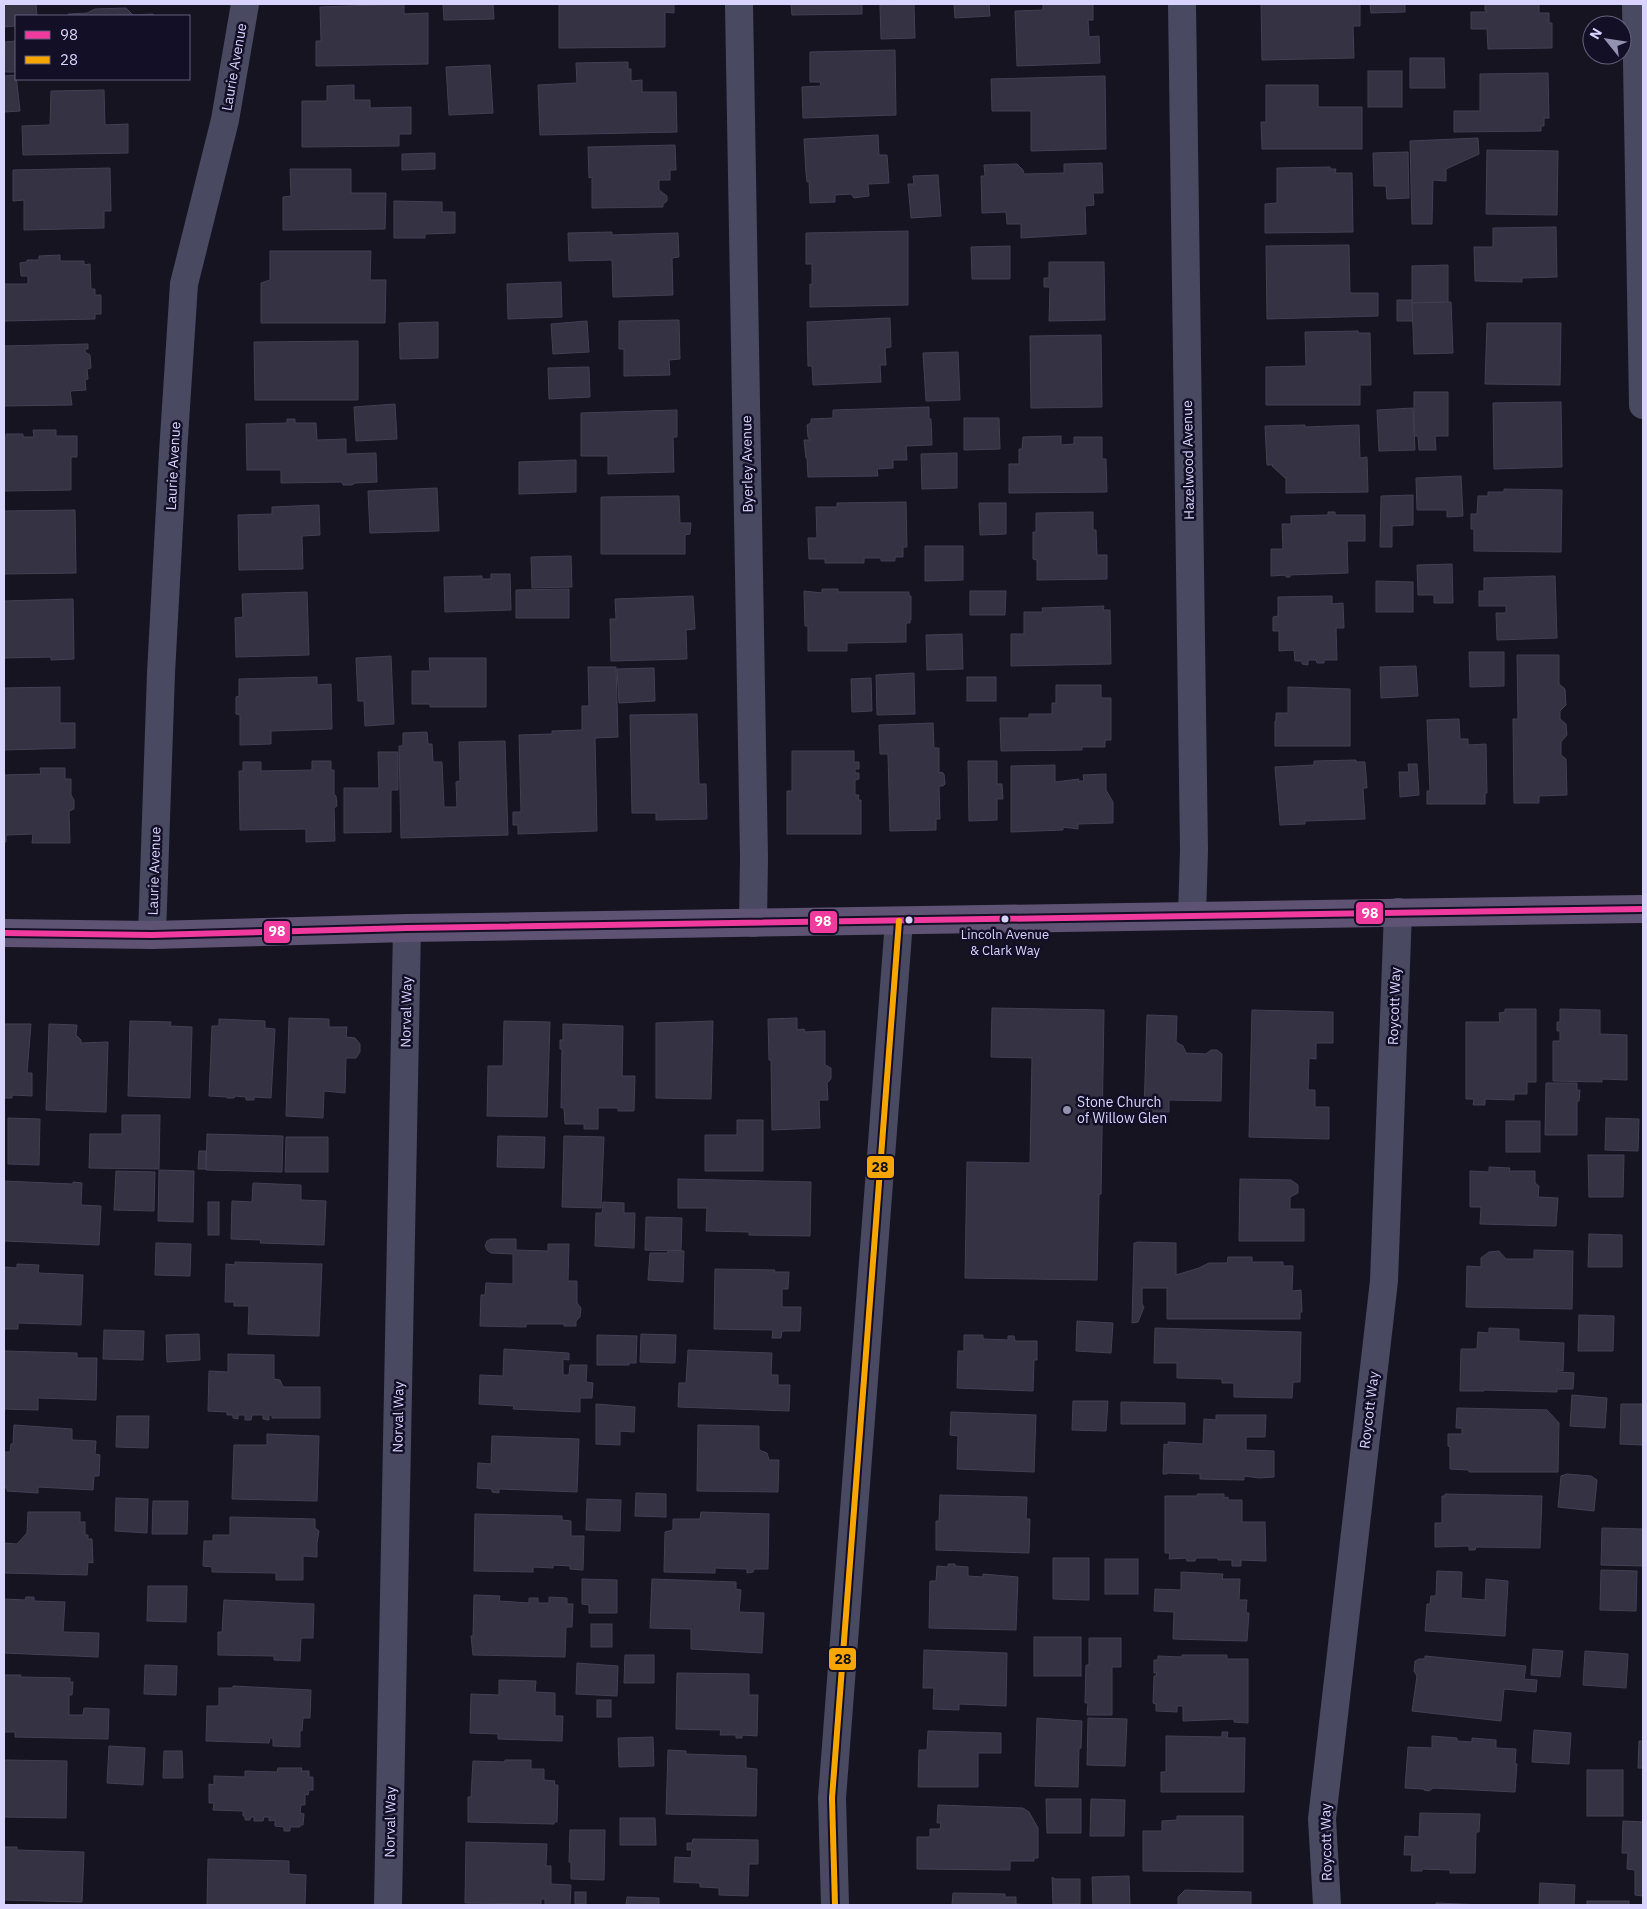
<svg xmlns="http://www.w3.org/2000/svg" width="1647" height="1909" viewBox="0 0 1647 1909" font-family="'IBM Plex Sans',sans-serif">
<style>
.building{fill:#343243;stroke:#433f54}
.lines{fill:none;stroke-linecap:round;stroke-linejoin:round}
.minor{stroke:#4a4962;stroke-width:28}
.major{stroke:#5e5373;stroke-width:28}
.bus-1-casing{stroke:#130f26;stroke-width:10}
.bus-2-casing{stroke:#130f26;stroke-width:10}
.bus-1{stroke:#f13a9d;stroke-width:6}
.bus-2{stroke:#f7a600;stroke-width:6}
.bus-dot{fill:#d9d4ff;stroke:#130f26;stroke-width:2}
.poi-dot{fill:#9591b1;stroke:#130f26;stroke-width:2}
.labels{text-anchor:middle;stroke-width:5;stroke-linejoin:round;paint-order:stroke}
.bus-label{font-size:13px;fill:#d9d4ff;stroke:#130f26}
.street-label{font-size:14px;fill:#d9d4ff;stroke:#130f26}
.poi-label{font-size:14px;fill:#d9d4ff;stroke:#130f26;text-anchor:start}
.line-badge{stroke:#130f26;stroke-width:2}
.badge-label{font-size:14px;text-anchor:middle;font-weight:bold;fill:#fff}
.pale-badge-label{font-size:14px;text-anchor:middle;font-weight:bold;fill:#111}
</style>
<rect width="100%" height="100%" fill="#161421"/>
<g class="building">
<polygon points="4,4 36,4 37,16 16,16 16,26 4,27"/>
<polygon points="404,4 404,14 428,13 428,64 316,66 316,41 321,41 320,7"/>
<polygon points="443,4 493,4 494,19 444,20"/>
<polygon points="542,4 674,4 674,13 665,12 665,47 559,48 559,4"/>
<polygon points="791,4 862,4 862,14 792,15"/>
<polygon points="914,4 915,38 881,39 880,5"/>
<polygon points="954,4 989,4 990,16 955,18"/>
<polygon points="1043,4 1093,4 1093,20 1088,20 1089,37 1099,36 1100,63 1017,66 1015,11 1043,10"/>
<polygon points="1261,4 1360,4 1360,26 1353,26 1354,58 1262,60"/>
<polygon points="1370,4 1405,4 1405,12 1371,13"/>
<polygon points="1485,4 1539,4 1539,13 1549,13 1549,23 1552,23 1552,48 1488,49 1487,29 1471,29 1471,12 1487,12 1485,10"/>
<polygon points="126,8 133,15 153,14 153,16 68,16 68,14 87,13 95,9"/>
<polygon points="16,41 16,72 4,72 5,42"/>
<polygon points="895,50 896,115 803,118 802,87 821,86 820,82 810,82 810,52"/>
<polygon points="1410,58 1444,58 1445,88 1410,88"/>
<polygon points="628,62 628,69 631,69 631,81 642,80 642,92 676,92 677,132 540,135 538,85 577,83 576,63"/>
<polygon points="490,65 493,113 449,115 446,67"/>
<rect x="1368" y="71" width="34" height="36"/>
<polygon points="1548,73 1549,118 1544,118 1544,126 1541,126 1541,131 1454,132 1454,111 1480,111 1480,74"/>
<polygon points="16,75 20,111 4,112 4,76"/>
<polygon points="1105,76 1106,149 1031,151 1031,111 992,111 991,79"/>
<polygon points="354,85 354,100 370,100 370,108 411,107 411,134 399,134 399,146 302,147 302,101 327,101 327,86"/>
<polygon points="1266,85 1318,85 1318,107 1362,107 1362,149 1262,149 1261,122 1266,122"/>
<polygon points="104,90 105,125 128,124 128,153 23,155 22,126 50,125 51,91"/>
<polygon points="878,135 879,155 887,155 889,183 868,184 869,196 854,198 851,194 835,195 835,202 810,203 809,181 807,182 806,173 804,139"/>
<polygon points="1478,138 1479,154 1446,169 1446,181 1433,180 1432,224 1412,224 1410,141"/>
<polygon points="675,145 676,170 670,170 670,180 659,180 659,190 667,196 667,201 663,204 663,207 592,208 592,177 589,178 588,147"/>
<polygon points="1487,150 1558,151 1557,215 1486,214"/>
<polygon points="1408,152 1409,198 1387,199 1386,186 1374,186 1373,153"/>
<polygon points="435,153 435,169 402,170 402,154"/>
<polygon points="1102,163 1103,193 1093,193 1094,205 1085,206 1086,234 1021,238 1021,224 1007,224 1006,212 982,213 981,176 985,176 984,165 1017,164 1023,170 1024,174 1064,173 1064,164"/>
<polygon points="1330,167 1330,169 1336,169 1335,173 1352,173 1353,232 1265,233 1265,204 1277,203 1277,168"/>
<polygon points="110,168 111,211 104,211 104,228 24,230 24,200 13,201 13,170"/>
<polygon points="290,169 351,169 351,193 386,193 385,229 283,230 283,197 291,196"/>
<polygon points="938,175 941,216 911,218 908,184 914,184 913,176"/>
<polygon points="394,201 442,202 442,212 455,212 455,233 425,234 425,238 394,238"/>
<polygon points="1556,227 1557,277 1522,278 1522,282 1475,281 1474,247 1493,247 1493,228"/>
<polygon points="908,231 908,305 810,307 810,284 812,285 812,264 806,264 806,233"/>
<polygon points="612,232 612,235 678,233 679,257 672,258 673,295 613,297 612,260 569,261 568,233"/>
<polygon points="1349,245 1350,293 1378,293 1378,316 1267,319 1266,246"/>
<polygon points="1010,246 1010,279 972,279 971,247"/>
<polygon points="270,251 371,251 370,280 386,280 385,323 261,323 261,283 270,280"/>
<polygon points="60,255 60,261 84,261 84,265 90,264 91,289 95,289 95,295 101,295 101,314 95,314 95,319 4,321 4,284 28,284 28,276 21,276 20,263 27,262 27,260 39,260 39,256"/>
<polygon points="1049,262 1104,262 1105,320 1049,321 1050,287 1044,287 1044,278 1049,278"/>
<polygon points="1448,265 1448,302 1412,303 1412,266"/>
<polygon points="561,282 562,317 508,319 507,284"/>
<polygon points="1397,300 1412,300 1413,321 1397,321"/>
<polygon points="1451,302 1453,353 1414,354 1412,303"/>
<polygon points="890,318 891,347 885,348 886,365 880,365 881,382 813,385 812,366 808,366 807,322"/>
<polygon points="679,320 680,359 669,360 670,375 624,376 624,349 619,349 619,321"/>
<polygon points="587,321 589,352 553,354 551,324"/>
<polygon points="438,322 438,358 400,359 399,323"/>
<polygon points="1487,323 1561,323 1560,385 1485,384"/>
<polygon points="1358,331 1358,333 1370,333 1371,385 1360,385 1360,405 1266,405 1266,367 1306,366 1305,332"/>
<polygon points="1101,335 1102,407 1031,408 1030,336"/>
<polygon points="358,341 358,400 255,400 254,342"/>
<polygon points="88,344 88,349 85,349 85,352 90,355 91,368 87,369 88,379 85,380 86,390 70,391 72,405 4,406 4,346"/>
<polygon points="958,352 960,400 926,401 923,353"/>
<polygon points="589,367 590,397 549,399 548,368"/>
<polygon points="1414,392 1448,392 1448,436 1435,436 1436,450 1419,450 1418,436 1414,436"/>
<polygon points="1561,402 1562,467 1494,469 1493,403"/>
<polygon points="395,404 397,439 356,441 354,407"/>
<polygon points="929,407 929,419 931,419 932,445 906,446 907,460 893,460 893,468 877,469 878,476 808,477 807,458 806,458 804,440 810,440 808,437 807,425 811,423 811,419 833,418 833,410"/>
<polygon points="1413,408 1415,450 1379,451 1377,410"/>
<polygon points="677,410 677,437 673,437 674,472 608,474 608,456 581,456 581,413"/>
<polygon points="964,418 999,418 1000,449 964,450"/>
<polygon points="287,419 295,419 295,423 316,423 317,440 346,439 346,454 376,453 377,482 355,483 352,485 343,485 342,482 281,483 281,470 247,470 246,424 287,423"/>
<polygon points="1305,425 1305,427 1359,425 1360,458 1367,457 1368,492 1286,493 1286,477 1285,478 1272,466 1273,465 1267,465 1265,426"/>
<polygon points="33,430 56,430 56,436 77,436 77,457 71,457 71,490 4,491 4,438 6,438 6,434 23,434 23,437 34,437"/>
<polygon points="1061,436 1061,445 1074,444 1074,437 1102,437 1102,459 1106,459 1107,492 1009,493 1009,464 1019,464 1019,449 1022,449 1023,437"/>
<polygon points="957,453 957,488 922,489 921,454"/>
<polygon points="576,460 576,492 519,494 519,462"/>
<polygon points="1461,476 1463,516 1447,517 1447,510 1417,510 1416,478"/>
<polygon points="437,488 439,531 370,533 368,491"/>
<polygon points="1504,489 1562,490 1561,552 1474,551 1474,529 1471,529 1471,514 1477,514 1478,496 1488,496 1488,492 1504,492"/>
<polygon points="1413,495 1413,525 1392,526 1392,547 1380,547 1381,496"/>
<polygon points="679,496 680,523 691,523 690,534 685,535 685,554 601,554 601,497"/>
<polygon points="906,502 907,547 903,547 903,557 895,557 895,561 881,561 881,558 864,558 864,563 825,563 825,559 809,559 808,538 817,538 816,507 837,507 837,503"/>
<polygon points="979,503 1006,503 1006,534 980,535"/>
<polygon points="319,505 320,535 302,536 303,569 239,570 238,515 272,514 272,507"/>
<polygon points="75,510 76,573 4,574 4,511"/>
<polygon points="1093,512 1093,530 1096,530 1097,555 1107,555 1107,579 1037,580 1037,560 1033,559 1033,532 1036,532 1036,513"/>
<polygon points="1328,512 1335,512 1335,515 1365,515 1365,541 1347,541 1348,573 1290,575 1290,577 1286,577 1286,575 1271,576 1271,549 1283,549 1282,524 1291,524 1291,516 1328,515"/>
<polygon points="925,546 963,546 963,580 925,581"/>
<polygon points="571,556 572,587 532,588 531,557"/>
<polygon points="1452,564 1453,603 1434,603 1434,595 1418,595 1417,565"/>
<polygon points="491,574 510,574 511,610 445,612 444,577 482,576 482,579 491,579"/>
<polygon points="1555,576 1557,638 1497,640 1496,613 1506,613 1506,606 1479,606 1479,591 1484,591 1484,578"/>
<polygon points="1376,581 1413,582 1413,612 1376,612"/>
<polygon points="569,589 569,618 516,618 516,590"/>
<polygon points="822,589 838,589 838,592 909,592 909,596 911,596 911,620 910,620 910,623 906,623 906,642 847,643 847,651 808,651 808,626 805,626 804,591 822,593"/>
<polygon points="970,591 1006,591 1005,615 970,615"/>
<polygon points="307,592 309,655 236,657 235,618 243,617 242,594"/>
<polygon points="693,596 695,629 686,630 687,659 611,661 610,619 616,619 615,599"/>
<polygon points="1332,596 1332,604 1343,603 1344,628 1336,628 1337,660 1324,660 1324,663 1317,663 1316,660 1308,660 1308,665 1302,664 1302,661 1295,661 1294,650 1279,651 1279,631 1273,631 1273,617 1278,616 1278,597"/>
<polygon points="73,599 74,659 51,660 51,657 4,658 4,601"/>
<polygon points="1104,606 1103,610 1110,610 1111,664 1011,666 1011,634 1024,634 1024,612 1043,612 1042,608"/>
<polygon points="962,634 963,669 927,670 926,635"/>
<polygon points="1469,652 1504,652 1504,686 1470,687"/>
<polygon points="1517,655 1559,655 1559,684 1565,689 1566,705 1560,711 1560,719 1566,724 1567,735 1561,742 1561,755 1566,759 1567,795 1539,796 1539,803 1514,803 1513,719 1518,719"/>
<polygon points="391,656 394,724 365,726 364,701 358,701 356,658"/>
<polygon points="429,658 486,658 486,707 430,707 430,704 412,704 412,671 430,671"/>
<polygon points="1416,666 1418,696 1381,698 1380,667"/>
<polygon points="588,667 616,667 618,737 595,738 597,831 518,834 518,825 513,825 513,812 521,812 519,735 552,734 552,731 582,730 582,706 589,706"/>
<polygon points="654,668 655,701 619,703 617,669"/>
<polygon points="914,673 915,714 877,715 876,675"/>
<polygon points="317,677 317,685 331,684 332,729 271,731 271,744 240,745 240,715 236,714 236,697 239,696 239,679"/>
<rect x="967" y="677" width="29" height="24"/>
<polygon points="871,678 872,711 852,712 851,679"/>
<polygon points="1056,685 1101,685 1101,698 1111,698 1111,740 1105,740 1105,747 1082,747 1082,750 1001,751 1000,718 1029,718 1029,714 1052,714 1052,703 1056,703"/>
<polygon points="60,687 60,723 75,723 75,748 4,750 4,688"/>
<polygon points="1288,687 1350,689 1350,746 1275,746 1275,721 1276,721 1276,713 1288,713"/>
<polygon points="697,714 699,784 706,784 707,819 656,820 656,813 632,813 630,715"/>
<polygon points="1459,719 1460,739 1468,739 1468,745 1486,744 1487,793 1485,793 1485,804 1427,804 1427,791 1430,791 1427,720"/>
<polygon points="933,723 934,748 939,748 939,773 942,772 944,774 945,784 943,786 939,786 940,819 936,819 936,830 890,831 888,754 880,754 879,725"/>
<polygon points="427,732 428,744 432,744 433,762 442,762 444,807 457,807 456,782 460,781 459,742 505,741 508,835 401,838 399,746 403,746 403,733"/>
<polygon points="792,751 854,751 854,762 859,762 859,769 855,769 855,773 859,773 859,779 855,780 855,795 859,795 858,800 861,800 861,834 787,834 787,791 792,791"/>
<polygon points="378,752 398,752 398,790 391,790 391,832 344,833 344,788 379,788"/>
<polygon points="1356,760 1356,762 1365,762 1367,788 1363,788 1365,819 1305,821 1305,824 1280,825 1275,767 1314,765 1314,761"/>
<polygon points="312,761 331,761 331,770 334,770 334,794 336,796 337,806 334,808 335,841 306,842 306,829 240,830 239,771 243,771 243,762 261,762 261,771 312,770"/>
<polygon points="968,761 997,761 997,784 1002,784 1003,799 997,799 997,820 969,821"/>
<polygon points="1408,764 1417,764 1419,795 1400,797 1399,772 1409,772"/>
<polygon points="1055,765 1055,782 1079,779 1078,781 1084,781 1083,775 1106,774 1106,790 1113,802 1113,823 1078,824 1078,829 1063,827 1063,830 1011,832 1011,766"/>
<polygon points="40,768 65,768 65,779 71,779 71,795 74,800 74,809 69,811 70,843 32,843 33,834 6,835 6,842 4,842 4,775 41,774"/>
<polygon points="992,1008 1104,1010 1101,1194 1099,1194 1097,1280 965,1278 967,1162 1030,1163 1032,1058 991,1057"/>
<polygon points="1505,1009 1536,1009 1536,1082 1527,1082 1527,1094 1514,1094 1514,1100 1485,1099 1485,1105 1473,1105 1474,1099 1466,1099 1466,1022 1500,1022 1499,1013 1505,1012"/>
<polygon points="1560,1009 1600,1010 1600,1034 1627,1035 1627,1080 1602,1079 1602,1082 1553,1081 1553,1041 1560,1041 1560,1031 1557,1031 1557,1022 1560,1022"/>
<polygon points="1252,1010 1333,1012 1333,1043 1316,1043 1316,1059 1309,1058 1308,1090 1315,1090 1315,1107 1329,1107 1329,1139 1249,1137"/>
<polygon points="1147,1015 1177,1016 1176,1042 1183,1046 1186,1053 1206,1054 1211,1050 1217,1050 1222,1054 1221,1101 1169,1100 1169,1112 1144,1112"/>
<polygon points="289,1018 329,1019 329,1027 347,1027 346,1037 355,1038 360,1044 360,1052 356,1058 346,1058 345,1093 324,1091 323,1118 286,1116"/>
<polygon points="797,1018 797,1030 804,1029 805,1032 825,1031 825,1065 831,1068 831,1079 827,1083 828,1100 819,1100 820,1128 772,1130 771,1060 769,1060 768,1019"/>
<polygon points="219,1019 265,1021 265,1028 275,1029 271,1098 254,1097 254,1100 246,1100 246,1097 235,1096 234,1098 227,1098 227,1097 209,1096 212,1026 219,1026"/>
<polygon points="130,1021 171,1022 170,1026 192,1027 190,1098 128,1096"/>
<polygon points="504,1021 550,1022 547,1117 487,1116 488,1066 503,1066"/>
<polygon points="713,1021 711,1099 656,1098 656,1023"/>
<polygon points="4,1024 31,1024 27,1073 32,1073 32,1096 12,1095 12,1098 4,1098"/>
<polygon points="49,1024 77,1025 76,1035 81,1040 81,1043 108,1042 106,1112 46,1110"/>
<polygon points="563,1024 623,1026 622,1076 635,1076 634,1111 618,1111 618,1108 598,1108 598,1129 584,1129 584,1124 565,1124 564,1108 561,1108 562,1049 560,1049 560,1040 563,1040"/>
<polygon points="1546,1083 1577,1083 1577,1090 1580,1090 1579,1101 1577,1101 1577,1135 1545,1135"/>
<polygon points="122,1115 160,1115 159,1169 89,1168 90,1134 122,1134"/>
<polygon points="8,1118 40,1119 39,1165 8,1164"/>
<polygon points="1606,1118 1639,1119 1638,1151 1605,1150"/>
<polygon points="737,1120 763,1120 763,1171 705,1171 705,1135 737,1135"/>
<rect x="1506" y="1121" width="34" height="31"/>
<polygon points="207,1134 283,1136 282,1172 206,1170"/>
<polygon points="498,1136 545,1137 544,1168 497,1167"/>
<polygon points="564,1136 604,1137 601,1208 562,1207"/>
<polygon points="286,1137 328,1137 328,1172 285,1172"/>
<polygon points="199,1151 206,1151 206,1169 198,1169"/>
<polygon points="1588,1155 1624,1155 1623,1197 1589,1197"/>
<polygon points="1489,1167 1510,1168 1509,1171 1535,1171 1535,1183 1539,1186 1538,1197 1558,1198 1556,1226 1480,1224 1481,1207 1470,1207 1470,1171 1489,1172"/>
<polygon points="159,1170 194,1171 193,1222 158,1221"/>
<polygon points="116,1171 155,1172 154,1211 114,1210"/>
<polygon points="678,1179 811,1182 810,1236 749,1235 749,1232 706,1231 707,1208 678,1208"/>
<polygon points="1240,1179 1291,1180 1298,1185 1298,1193 1290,1197 1290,1209 1304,1209 1304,1241 1239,1241"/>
<polygon points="4,1181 73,1184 73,1182 82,1183 81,1205 101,1206 99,1245 4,1241"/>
<polygon points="253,1183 301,1185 301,1200 326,1201 324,1245 260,1243 261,1240 231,1239 232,1201 252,1202"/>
<rect x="208" y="1202" width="11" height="33"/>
<polygon points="603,1202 624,1203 624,1213 635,1213 634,1248 595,1246 596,1213 602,1213"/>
<polygon points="646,1217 682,1218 681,1251 645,1250"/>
<polygon points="1589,1234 1622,1235 1622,1267 1588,1267"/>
<polygon points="491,1239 516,1239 516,1250 548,1251 548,1244 569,1244 568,1281 577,1281 577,1303 581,1308 580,1317 576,1321 576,1326 564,1326 564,1324 526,1324 526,1327 480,1326 481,1295 485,1295 486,1283 513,1284 513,1254 491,1253 487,1250 485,1246 487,1241"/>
<polygon points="1137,1242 1176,1243 1176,1275 1199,1268 1209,1263 1227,1263 1228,1257 1252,1257 1252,1262 1283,1262 1283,1266 1293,1266 1292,1291 1301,1290 1302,1312 1300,1312 1300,1319 1167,1319 1167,1288 1142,1288 1142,1304 1144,1307 1138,1322 1132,1323 1134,1243 1136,1243"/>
<polygon points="156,1243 191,1244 190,1276 155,1275"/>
<polygon points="668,1250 684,1251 683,1282 648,1280 650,1253 668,1253"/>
<polygon points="1534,1250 1573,1251 1572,1309 1466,1307 1467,1266 1481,1267 1481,1258 1489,1252 1499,1251 1506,1259 1534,1259"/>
<polygon points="235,1262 322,1264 319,1336 248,1334 249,1306 234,1306 234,1302 225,1302 226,1264 235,1265"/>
<polygon points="17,1264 39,1265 38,1273 83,1275 81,1325 18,1323 18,1329 4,1329 4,1267 17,1268"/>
<polygon points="715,1269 775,1270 774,1272 789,1272 788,1289 782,1289 782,1307 801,1307 800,1331 782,1331 781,1338 772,1338 773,1330 714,1329"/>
<polygon points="1579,1315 1614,1316 1613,1351 1578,1351"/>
<polygon points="1077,1321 1113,1323 1111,1353 1076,1351"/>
<polygon points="1155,1328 1301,1332 1300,1382 1293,1382 1292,1398 1234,1397 1234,1383 1222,1383 1222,1379 1177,1378 1177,1363 1154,1363"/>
<polygon points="1489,1328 1519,1329 1519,1341 1564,1343 1563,1371 1558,1370 1558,1372 1574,1373 1573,1389 1557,1389 1557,1392 1484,1390 1484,1391 1460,1391 1461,1349 1477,1349 1478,1332 1489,1333"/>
<polygon points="104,1330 144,1331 143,1360 103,1359"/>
<polygon points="199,1334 200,1360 167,1362 166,1335"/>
<polygon points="641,1334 676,1335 675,1363 640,1362"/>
<polygon points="597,1335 637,1336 636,1363 629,1363 629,1365 597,1365"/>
<polygon points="964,1335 983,1335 983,1339 1008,1340 1008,1336 1014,1336 1015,1341 1037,1341 1037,1360 1034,1360 1033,1391 957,1388 958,1351 964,1351"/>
<polygon points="504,1349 569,1353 569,1360 563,1359 563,1375 569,1375 570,1365 587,1365 586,1382 593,1383 592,1398 580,1398 580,1412 513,1409 514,1406 479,1404 480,1375 503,1376"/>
<polygon points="688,1350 772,1353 771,1375 778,1375 778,1385 790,1385 789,1411 678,1407 679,1383 686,1383"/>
<polygon points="4,1351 77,1353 77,1358 97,1358 96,1400 38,1398 38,1410 4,1409"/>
<polygon points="228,1354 274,1355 274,1379 280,1380 283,1387 320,1387 320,1418 272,1418 272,1415 269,1415 269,1420 263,1419 263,1415 252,1415 251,1420 245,1420 245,1415 238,1415 238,1419 233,1418 233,1415 227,1415 227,1412 208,1411 209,1371 228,1372"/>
<polygon points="1572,1395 1607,1398 1605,1428 1570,1426"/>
<polygon points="1073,1401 1108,1401 1106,1431 1072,1430"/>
<polygon points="1121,1402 1185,1403 1185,1424 1121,1424"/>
<polygon points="596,1404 635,1407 634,1432 620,1431 620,1445 596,1444"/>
<polygon points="1621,1404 1643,1404 1643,1445 1620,1444"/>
<polygon points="1457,1408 1547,1410 1559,1423 1558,1472 1469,1472 1469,1470 1450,1469 1450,1447 1448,1446 1448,1434 1462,1434 1462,1428 1456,1428"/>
<polygon points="951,1412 1036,1415 1034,1472 957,1469 958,1436 950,1435"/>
<polygon points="1216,1415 1266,1415 1265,1437 1246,1437 1246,1450 1274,1451 1274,1477 1259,1478 1244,1476 1244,1480 1200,1479 1200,1474 1167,1473 1167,1474 1163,1474 1164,1444 1168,1445 1168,1442 1203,1444 1204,1419 1216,1420"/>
<polygon points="117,1416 149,1416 148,1448 116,1447"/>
<polygon points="14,1425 72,1429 72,1440 96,1441 95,1454 100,1455 99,1476 94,1476 93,1490 38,1487 38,1493 7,1491 7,1488 4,1488 4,1452 10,1452 11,1444 13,1444"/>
<polygon points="698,1425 759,1426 759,1450 767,1453 769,1460 779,1460 778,1492 697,1491"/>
<polygon points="267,1434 319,1436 317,1501 232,1499 234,1445 267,1445"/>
<polygon points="492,1436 579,1439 577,1492 499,1489 499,1493 492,1492 492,1489 477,1488 478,1463 491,1464"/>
<polygon points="1567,1474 1591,1476 1597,1480 1594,1511 1558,1507 1561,1476"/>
<polygon points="636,1493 666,1494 666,1517 635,1516"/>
<polygon points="1197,1494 1224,1494 1224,1498 1228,1497 1228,1500 1242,1500 1242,1522 1265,1522 1266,1561 1241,1560 1241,1566 1232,1566 1232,1560 1218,1560 1218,1558 1196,1558 1195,1561 1187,1561 1186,1558 1169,1559 1170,1553 1165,1553 1165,1496 1198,1496"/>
<polygon points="1445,1494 1542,1496 1540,1548 1476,1547 1475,1550 1469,1550 1469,1546 1435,1547 1435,1523 1442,1523 1442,1496 1445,1496"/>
<polygon points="940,1495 1027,1497 1026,1519 1030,1519 1029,1553 936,1550 936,1521 939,1521"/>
<polygon points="116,1498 148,1499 147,1533 115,1531"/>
<polygon points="587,1499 621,1500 620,1531 586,1530"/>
<polygon points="153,1501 188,1501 187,1534 152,1534"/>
<polygon points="28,1512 80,1512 80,1522 85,1522 85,1535 88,1535 88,1539 92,1539 93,1563 88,1562 87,1575 4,1573 4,1543 17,1544 27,1533"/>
<polygon points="701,1512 769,1514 768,1569 754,1569 753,1572 747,1573 747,1569 715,1568 715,1573 664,1572 665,1532 673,1530 673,1519 700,1519"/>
<polygon points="475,1514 562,1516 562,1520 571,1521 571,1536 584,1536 583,1570 570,1569 570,1566 553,1565 553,1568 533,1567 533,1572 474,1571"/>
<polygon points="230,1517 315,1519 315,1528 319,1531 317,1543 317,1557 303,1556 303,1580 276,1580 276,1573 212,1572 212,1567 203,1566 204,1541 213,1541 213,1535 230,1535"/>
<polygon points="1602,1528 1643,1529 1643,1566 1601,1565"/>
<polygon points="1053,1558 1089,1558 1089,1600 1053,1599"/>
<rect x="1105" y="1559" width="33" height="35"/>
<polygon points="948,1564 955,1564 955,1566 968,1567 968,1576 983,1577 983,1574 1018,1577 1016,1630 929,1628 930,1581 936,1581 937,1566 948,1567"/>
<polygon points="1601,1570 1637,1571 1636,1611 1600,1610"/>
<polygon points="1437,1571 1462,1572 1461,1598 1485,1600 1486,1579 1508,1581 1505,1636 1425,1631 1427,1604 1430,1604 1431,1596 1436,1596"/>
<polygon points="1181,1572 1223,1574 1222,1579 1240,1579 1239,1600 1247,1600 1246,1613 1249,1613 1247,1641 1173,1639 1174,1612 1154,1611 1155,1589 1181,1590"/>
<polygon points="582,1579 617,1580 617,1613 589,1613 589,1605 582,1604"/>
<polygon points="652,1579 736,1582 736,1589 741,1590 739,1612 764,1613 762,1653 691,1649 691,1629 650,1628"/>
<polygon points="148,1586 187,1586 186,1622 147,1621"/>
<polygon points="474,1595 500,1596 499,1601 529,1603 529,1598 538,1598 538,1603 549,1603 549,1597 567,1598 567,1604 573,1604 572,1627 566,1627 565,1657 473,1655 471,1636 473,1636"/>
<polygon points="26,1597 34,1597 34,1601 65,1602 63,1632 99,1633 98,1657 4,1653 4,1599 25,1600"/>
<polygon points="224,1600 314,1604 313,1638 301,1638 300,1661 274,1660 274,1656 218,1655 218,1632 222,1632"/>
<rect x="591" y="1624" width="21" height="23"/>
<rect x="1034" y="1637" width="47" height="39"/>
<polygon points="1089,1638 1121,1638 1121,1667 1112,1667 1112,1715 1087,1715 1088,1703 1085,1703 1086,1665 1089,1665"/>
<polygon points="1533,1649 1563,1651 1560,1677 1531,1675"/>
<polygon points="924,1650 1007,1653 1006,1706 959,1704 959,1710 933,1709 934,1688 923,1688"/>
<polygon points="1585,1651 1628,1654 1626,1688 1583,1685"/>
<polygon points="625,1655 654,1655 654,1683 624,1683"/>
<polygon points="1182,1655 1227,1655 1227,1659 1248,1659 1248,1723 1234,1722 1234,1719 1183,1721 1183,1706 1177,1706 1177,1712 1156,1711 1156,1704 1153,1703 1154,1676 1156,1676 1157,1673 1154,1673 1154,1660 1158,1660 1158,1656 1182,1657"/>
<polygon points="1425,1656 1526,1666 1524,1679 1537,1680 1536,1692 1504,1689 1501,1721 1412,1711 1417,1676 1414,1671 1415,1661 1419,1659 1425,1659"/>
<polygon points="577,1663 618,1666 617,1696 576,1694"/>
<polygon points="145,1665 177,1666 176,1695 144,1694"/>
<polygon points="677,1673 749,1674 749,1695 758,1695 757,1736 742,1735 742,1738 736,1738 736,1735 720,1735 721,1730 676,1729"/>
<polygon points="4,1675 21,1675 20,1677 70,1678 70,1682 73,1682 72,1695 69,1695 69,1715 83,1715 84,1708 109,1709 108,1739 15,1737 15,1732 4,1732"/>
<polygon points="499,1680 536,1681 535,1692 555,1693 555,1716 563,1716 562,1741 498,1739 498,1734 470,1733 471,1694 499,1695"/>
<polygon points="233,1686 311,1690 310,1718 303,1718 302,1731 300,1730 300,1747 273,1746 273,1738 270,1738 269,1743 206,1741 207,1706 219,1706 219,1688 233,1688"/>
<rect x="597" y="1700" width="14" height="17"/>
<polygon points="1037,1718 1082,1721 1081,1748 1079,1749 1078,1787 1035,1786"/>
<polygon points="1088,1718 1127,1719 1125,1766 1087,1765"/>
<polygon points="1534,1730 1571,1733 1569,1764 1532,1762"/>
<polygon points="928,1731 1001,1733 1001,1753 978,1753 978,1787 918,1787 919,1750 927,1750"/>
<polygon points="1222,1732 1228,1732 1227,1738 1245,1738 1244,1792 1161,1792 1161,1772 1166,1772 1166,1736 1222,1737"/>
<polygon points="1432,1736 1457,1738 1457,1741 1472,1742 1472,1738 1496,1740 1496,1748 1516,1749 1515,1764 1517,1764 1515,1792 1433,1788 1429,1791 1424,1790 1424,1789 1405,1788 1408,1747 1432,1748"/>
<polygon points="653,1737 654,1766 619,1767 618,1738"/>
<polygon points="1639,1741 1643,1741 1643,1768 1638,1768"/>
<polygon points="109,1746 145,1748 143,1785 107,1783"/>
<polygon points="668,1750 686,1751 686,1754 746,1756 746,1768 757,1769 756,1816 666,1814"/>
<polygon points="164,1751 182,1751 183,1778 163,1778"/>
<polygon points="4,1760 67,1761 66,1818 4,1817"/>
<polygon points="505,1760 531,1760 531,1769 544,1769 544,1780 555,1781 554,1785 558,1785 557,1822 554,1822 554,1824 468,1822 468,1797 471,1797 473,1761 505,1762"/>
<polygon points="278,1768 302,1768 301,1771 309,1771 309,1777 313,1777 313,1790 309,1790 308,1795 305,1794 305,1805 301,1805 300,1813 304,1814 303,1825 300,1825 300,1827 290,1827 290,1831 284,1831 284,1827 275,1826 275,1820 269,1821 269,1817 264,1817 263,1821 254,1821 254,1817 251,1817 250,1820 245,1820 245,1816 243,1816 243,1811 213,1810 214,1803 209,1803 209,1784 214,1785 214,1776 245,1777 245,1771 277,1772"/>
<rect x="1587" y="1770" width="36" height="46"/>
<polygon points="1046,1799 1081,1799 1081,1833 1047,1833"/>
<polygon points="1091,1799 1125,1800 1124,1836 1090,1836"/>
<polygon points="938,1805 1023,1808 1029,1812 1038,1828 1038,1858 1034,1858 1034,1861 1010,1861 1010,1870 917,1869 917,1837 930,1837 930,1829 940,1829 941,1823 937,1823"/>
<polygon points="1420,1813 1480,1814 1479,1832 1476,1832 1475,1873 1450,1873 1450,1870 1422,1869 1422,1871 1411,1871 1412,1855 1404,1855 1405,1836 1419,1837"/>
<polygon points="1177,1816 1243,1816 1243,1872 1143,1871 1143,1831 1162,1831 1162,1821 1177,1820"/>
<polygon points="620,1818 655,1818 656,1845 620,1845"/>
<polygon points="1623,1821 1643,1822 1643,1896 1635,1895 1635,1870 1627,1869 1628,1853 1622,1853"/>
<polygon points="570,1830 605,1830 604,1880 571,1879 571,1862 569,1862"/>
<polygon points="693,1839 758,1840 758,1864 749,1864 748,1896 719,1895 719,1888 700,1887 700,1883 674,1882 675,1857 691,1858 692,1850 687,1850 687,1843 692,1843"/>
<polygon points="466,1842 547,1844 546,1866 551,1866 551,1884 571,1885 570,1905 545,1905 545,1899 541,1899 541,1904 465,1903"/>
<polygon points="4,1847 17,1847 17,1850 84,1852 82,1902 4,1900"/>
<polygon points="208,1859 289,1861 289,1874 306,1875 305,1905 207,1905"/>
<polygon points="1129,1876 1130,1905 1093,1905 1092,1877"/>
<polygon points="1052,1877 1055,1879 1080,1879 1080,1904 1053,1904"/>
<polygon points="1540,1883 1575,1885 1574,1905 1539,1905"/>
<polygon points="1185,1890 1251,1892 1251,1905 1178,1905 1178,1897"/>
<rect x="575" y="1892" width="11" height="12"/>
<polygon points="953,1893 1005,1894 1005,1897 1016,1897 1016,1904 1032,1905 952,1905"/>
<polygon points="627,1897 659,1898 659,1905 626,1905"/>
<rect x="1587" y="1901" width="42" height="4"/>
<polygon points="1436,1903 1485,1905 1436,1905"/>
</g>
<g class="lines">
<g class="minor">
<polyline points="739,4 754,858 753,923"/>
<polyline points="1182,4 1194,850 1192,916"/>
<polyline points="1636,4 1643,405"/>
<polyline points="152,935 161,673 173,453 184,284 225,120 245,4"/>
<polyline points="388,1905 407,928"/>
<polyline points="835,1905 832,1798 899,921"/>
<polyline points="1327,1905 1322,1819 1384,1281 1398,912"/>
</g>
<polyline class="major" points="4,933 152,935 407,928 1643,909"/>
<g class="bus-1-casing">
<polyline id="bus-1" points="4,933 152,935 407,928 1643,909"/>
</g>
<g class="bus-2-casing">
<polyline id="bus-2" points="835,1905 832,1798 899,921"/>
</g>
<use href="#bus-1" class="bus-1"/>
<use href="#bus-2" class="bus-2"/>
</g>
<g class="bus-dot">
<circle cx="1005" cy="919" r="4.5"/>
<circle cx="909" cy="920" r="4.5"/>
</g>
<circle class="poi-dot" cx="1067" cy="1110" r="5"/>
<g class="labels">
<g class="bus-label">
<text x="1005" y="939">Lincoln Avenue<tspan x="1005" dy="16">&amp; Clark Way</tspan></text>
</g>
<g class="street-label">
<text transform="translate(234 67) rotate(-80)" y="5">Laurie Avenue</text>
<text transform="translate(1188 460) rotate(-91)" y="5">Hazelwood Avenue</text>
<text transform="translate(747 464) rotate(-91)" y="5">Byerley Avenue</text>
<text transform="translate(173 466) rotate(-87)" y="5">Laurie Avenue</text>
<text transform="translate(154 871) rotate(-88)" y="5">Laurie Avenue</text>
<text transform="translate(1394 1006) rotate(-88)" y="5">Roycott Way</text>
<text transform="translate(406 1012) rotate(-89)" y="5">Norval Way</text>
<text transform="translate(1369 1410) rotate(-83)" y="5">Roycott Way</text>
<text transform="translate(398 1417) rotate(-89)" y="5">Norval Way</text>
<text transform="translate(390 1822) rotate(-89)" y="5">Norval Way</text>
<text transform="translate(1326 1842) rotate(-91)" y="5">Roycott Way</text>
</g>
<g class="poi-label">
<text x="1077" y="1107">Stone Church<tspan x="1077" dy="16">of Willow Glen</tspan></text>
</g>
</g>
<g class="line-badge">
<rect x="1355" y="901" width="29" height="24" rx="5" fill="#f13a9d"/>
<rect x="809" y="910" width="29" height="24" rx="5" fill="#f13a9d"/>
<rect x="263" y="920" width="28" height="24" rx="5" fill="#f13a9d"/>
<rect x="866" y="1155" width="29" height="24" rx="5" fill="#f7a600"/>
<rect x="828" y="1647" width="29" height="24" rx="5" fill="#f7a600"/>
</g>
<g class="badge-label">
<text x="1370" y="918">98</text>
<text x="823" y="926">98</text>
<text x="277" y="936">98</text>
</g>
<g class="pale-badge-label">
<text x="880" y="1172">28</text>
<text x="843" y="1664">28</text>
</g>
<rect width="1647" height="1909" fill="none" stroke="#d9d4ff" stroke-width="10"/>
<rect x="15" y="15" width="175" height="65" fill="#130f26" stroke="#625e7d"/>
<rect x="25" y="31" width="25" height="8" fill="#f13a9d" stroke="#625e7d"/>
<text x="60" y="40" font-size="15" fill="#d9d4ff">98</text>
<rect x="25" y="56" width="25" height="8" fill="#f7a600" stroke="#625e7d"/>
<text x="60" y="65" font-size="15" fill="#d9d4ff">28</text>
<g transform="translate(1607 40) rotate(300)"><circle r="24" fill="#130f26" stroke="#625e7d"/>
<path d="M0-4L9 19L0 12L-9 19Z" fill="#9591b1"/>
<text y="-8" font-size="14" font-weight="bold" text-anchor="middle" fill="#d9d4ff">N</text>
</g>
</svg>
